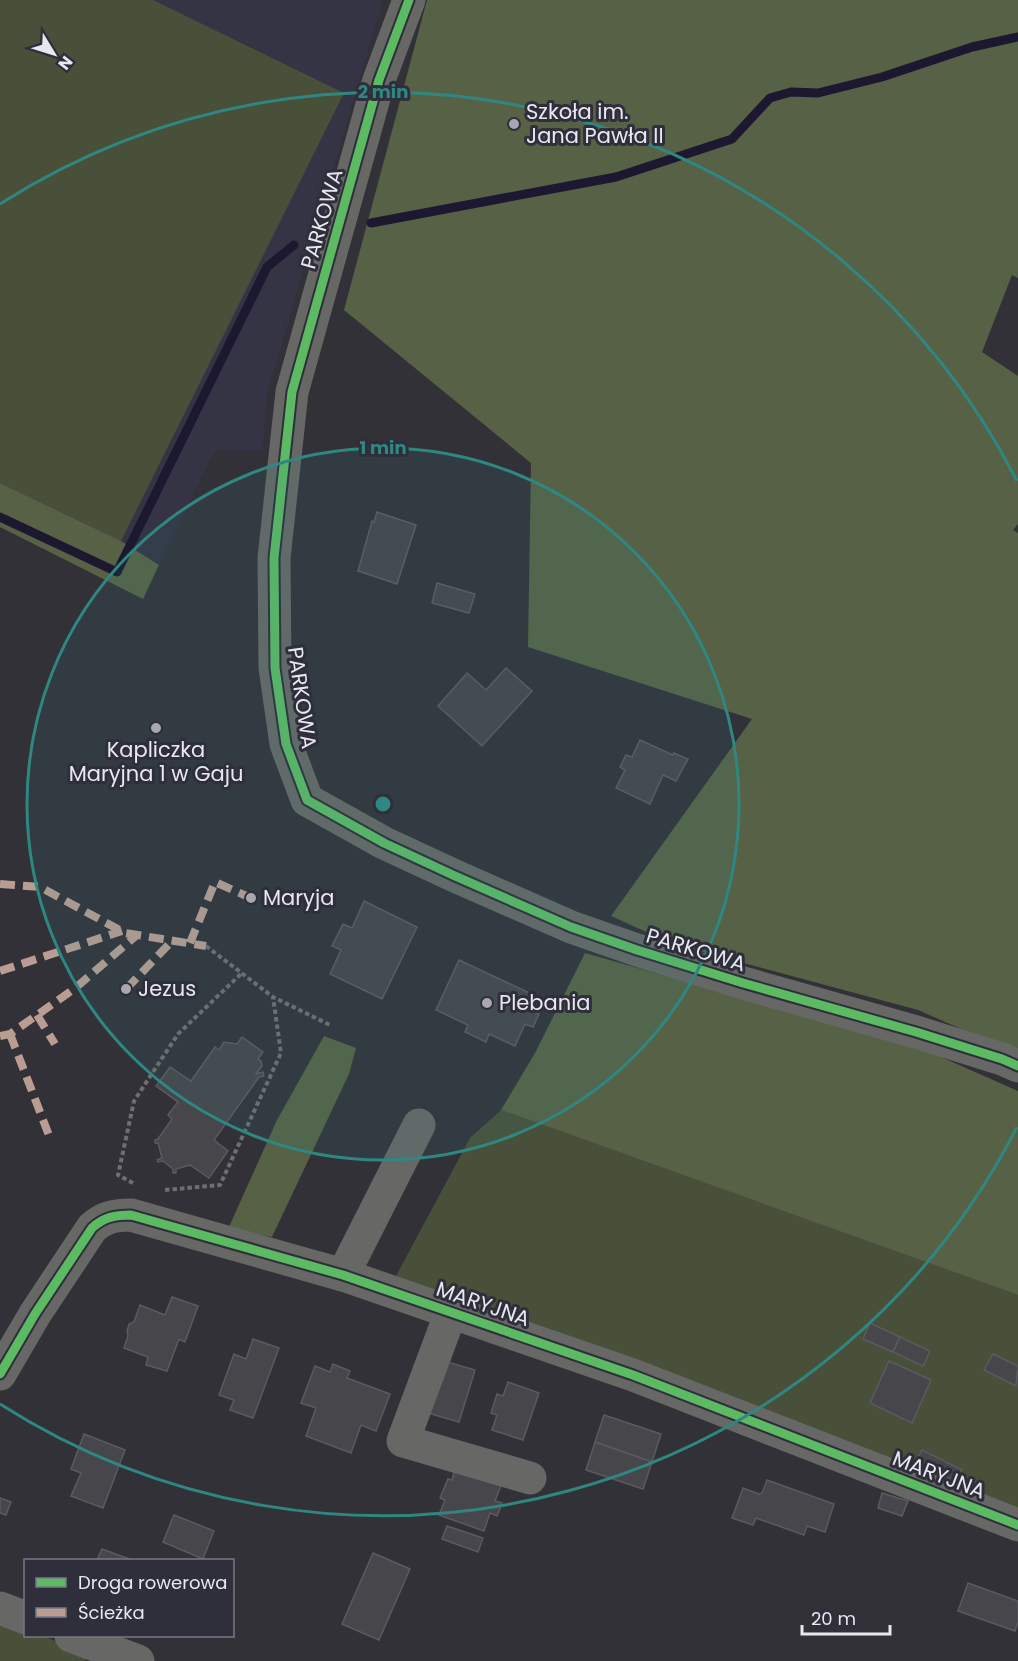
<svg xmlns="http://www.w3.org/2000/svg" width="1018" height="1661" viewBox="0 0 1018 1661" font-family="Poppins,sans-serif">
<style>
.built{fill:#353445}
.green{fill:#48503a}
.forest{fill:#576146}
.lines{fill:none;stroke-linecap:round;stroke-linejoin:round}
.stream{stroke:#1c1830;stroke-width:9}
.building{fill:#46464b;stroke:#5a5a60;stroke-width:1.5}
.path{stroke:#6e6f6e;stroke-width:4;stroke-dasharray:4.5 3;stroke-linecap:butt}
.minor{stroke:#676766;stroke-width:33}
.quiet{stroke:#b99d93;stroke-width:8;stroke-dasharray:15 8;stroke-linecap:butt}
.cycleway-casing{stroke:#2f2e3b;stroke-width:13}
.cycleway{stroke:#5cba63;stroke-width:9}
.ring{fill:none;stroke:#2f8782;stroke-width:3}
.poi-dot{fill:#a8a7b0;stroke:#2f2e3b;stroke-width:2}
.labels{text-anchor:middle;stroke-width:6;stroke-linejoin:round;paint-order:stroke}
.poi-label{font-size:21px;fill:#e7e7f0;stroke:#2f2e3b;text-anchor:start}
.street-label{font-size:21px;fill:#e7e7f0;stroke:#2f2e3b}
.centre{fill:#2f8782;stroke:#2f2e3b;stroke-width:3}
.ring-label{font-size:18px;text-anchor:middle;font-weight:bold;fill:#2f8782;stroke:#2f2e3b;stroke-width:6;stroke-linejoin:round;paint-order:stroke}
</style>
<rect width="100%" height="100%" fill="#323138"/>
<polygon class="built" points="0,0 383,0 267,394 263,451 215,450 159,565 121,541 0,483"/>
<g class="green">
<polygon points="0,0 153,0 344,93 121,541 0,483"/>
<polygon points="501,1110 1018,1295 1018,1514 396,1276 470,1138"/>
<polygon points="0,1618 25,1629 26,1636 43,1636 88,1654 85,1661 0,1661"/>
</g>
<g class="forest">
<polygon points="427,0 1018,0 1018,278 1012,275 982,352 1018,376 1018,524 1013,530 1018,533 1018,1054 918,1010 673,944 611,916 752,719 528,647 531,463 344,310"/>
<polygon points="0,483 121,541 159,565 143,599 0,527"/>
<polygon points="585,953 923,1049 1018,1091 1018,1295 501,1110 535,1053"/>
<polygon points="324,1036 356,1048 349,1074 272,1237 228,1229 277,1120"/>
</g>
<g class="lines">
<g class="stream">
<polyline points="371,223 616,177 732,139 770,98 791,92 818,93 882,77 972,47 1018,37"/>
<polyline points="0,517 117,572 267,267 294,245"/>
</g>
</g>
<g class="building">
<polygon points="377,512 416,525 397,584 358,571 372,521 374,522"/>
<polygon points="437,583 475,594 469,613 432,603"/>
<polygon points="506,668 532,691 482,746 438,706 467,673 486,690"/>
<polygon points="640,740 673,755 674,753 688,759 676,781 663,775 650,804 616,788 625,770 620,767 626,755 632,757"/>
<polygon points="364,901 417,927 382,999 330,974 341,950 332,946 343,924 352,928"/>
<polygon points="459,960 538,997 532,1010 539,1014 533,1027 525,1024 515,1046 489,1034 486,1042 465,1032 468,1025 436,1010"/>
<polygon points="242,1037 263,1052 258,1059 261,1061 262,1066 256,1074 263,1072 264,1076 259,1077 214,1140 228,1151 209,1178 190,1165 176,1169 176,1173 173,1173 173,1169 163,1161 158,1162 157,1160 162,1158 158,1143 155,1143 155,1140 158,1139 172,1119 168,1115 178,1102 156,1086 170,1067 191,1081 215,1047 219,1050 224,1042 237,1044"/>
<polygon points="172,1297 198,1306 185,1342 179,1339 167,1371 146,1365 148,1357 124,1348 128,1336 127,1331 129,1324 134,1322 140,1305 165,1315"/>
<polygon points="870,1323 900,1337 893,1352 863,1339"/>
<polygon points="900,1337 930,1351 923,1366 893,1352"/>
<polygon points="253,1339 279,1348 253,1418 230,1410 234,1400 219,1395 234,1354 246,1359"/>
<polygon points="993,1354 1018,1366 1016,1386 984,1370"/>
<polygon points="444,1361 475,1370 459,1422 428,1413"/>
<polygon points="889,1361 931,1380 912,1423 870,1403"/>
<polygon points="333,1364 350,1371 347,1378 390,1394 376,1431 361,1425 351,1453 306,1436 316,1408 301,1403 315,1366 330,1372"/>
<polygon points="508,1382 539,1393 523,1440 492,1430 497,1415 491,1413 497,1394 503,1396"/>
<polygon points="604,1415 661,1434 652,1462 595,1442"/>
<polygon points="84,1434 125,1450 103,1508 71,1496 81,1473 71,1469"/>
<polygon points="595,1442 652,1462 643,1489 586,1470"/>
<polygon points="922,1450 962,1470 956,1482 916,1462"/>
<polygon points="456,1466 502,1483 495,1501 502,1503 497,1516 490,1513 484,1531 439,1515 445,1500 440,1498 448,1479 452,1480"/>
<polygon points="767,1480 834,1504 825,1532 807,1526 804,1535 756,1518 753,1525 732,1518 743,1488 759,1494 762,1493"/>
<polygon points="882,1493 908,1501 902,1516 878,1508"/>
<polygon points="0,1498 11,1502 6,1515 0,1513"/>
<polygon points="174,1515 214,1531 203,1559 163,1542"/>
<polygon points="447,1526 483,1538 478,1552 442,1539"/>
<polygon points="102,1549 132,1560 97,1560"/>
<polygon points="373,1553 410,1569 379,1640 342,1624"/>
<polygon points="968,1583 1018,1601 1018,1622 1015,1631 958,1611"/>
</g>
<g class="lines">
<g class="path">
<polyline points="206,946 273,997 330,1025"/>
<polyline points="133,1183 118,1175 134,1101 178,1034 242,973"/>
<polyline points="165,1190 220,1185 281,1053 273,997"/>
</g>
<g class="minor">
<polyline points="409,0 379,80 292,392 274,558 275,668 286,744 307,800 384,843 455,876 571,927 637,950 743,983 916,1032 1002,1059 1018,1066"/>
<polyline points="343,1275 419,1125"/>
<polyline points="451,1312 403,1441 530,1478"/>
<path d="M0,1374L35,1314L92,1228C104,1217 115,1215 131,1215L343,1275L633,1375L1018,1525"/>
<polyline points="0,1608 26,1618"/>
<polyline points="71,1636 138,1661"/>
</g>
<g class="quiet">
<polyline points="0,884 40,887 125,933 206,946"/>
<polyline points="190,943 215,882 251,898"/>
<polyline points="0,971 122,931"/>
<polyline points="126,989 172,941"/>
<polyline points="37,1015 55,1044"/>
<polyline points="10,1034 50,1138"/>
<polyline points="0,1036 10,1034 74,989 137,935"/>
</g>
<g class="cycleway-casing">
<g id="cycleway">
<polyline points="409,0 379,80 292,392 274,558 275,668 286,744 307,800 384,843 455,876 571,927 637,950 743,983 916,1032 1002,1059 1018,1066"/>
<path d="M0,1374L35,1314L92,1228C104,1217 115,1215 131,1215L343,1275L633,1375L1018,1525"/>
</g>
</g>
<use href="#cycleway" class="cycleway"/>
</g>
<circle cx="383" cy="804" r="356" fill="#2f8782" fill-opacity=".12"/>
<g class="ring">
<circle cx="383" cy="804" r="356"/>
<path d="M1017 1127A712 712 0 0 1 0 1404M0 204A712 712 0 0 1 1017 481"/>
</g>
<g class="poi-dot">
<circle cx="514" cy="124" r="6"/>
<circle cx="156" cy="728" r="6"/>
<circle cx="251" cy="898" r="6"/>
<circle cx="126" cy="989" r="6"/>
<circle cx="487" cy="1003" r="6"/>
</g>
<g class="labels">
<g class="poi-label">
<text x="526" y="119">Szkoła im.<tspan x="526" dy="24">Jana Pawła II</tspan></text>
<text x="156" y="757" text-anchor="middle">Kapliczka<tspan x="156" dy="24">Maryjna 1 w Gaju</tspan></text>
<text x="263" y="905">Maryja</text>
<text x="138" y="996">Jezus</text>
<text x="499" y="1010">Plebania</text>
</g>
<g class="street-label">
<text transform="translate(322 219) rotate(-74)" y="7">PARKOWA</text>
<text transform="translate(302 698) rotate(82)" y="7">PARKOWA</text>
<text transform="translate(696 950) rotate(17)" y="7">PARKOWA</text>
<text transform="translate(483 1304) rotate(19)" y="7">MARYJNA</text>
<text transform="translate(939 1475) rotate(21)" y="7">MARYJNA</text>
</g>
</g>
<circle cx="383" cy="804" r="9" class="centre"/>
<g class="ring-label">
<text x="383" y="98">2 min</text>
<text x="383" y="454">1 min</text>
</g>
<rect x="24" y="1559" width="210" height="78" fill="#2f2e3b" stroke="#797883" stroke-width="1.5"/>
<rect x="36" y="1578" width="30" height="9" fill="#5cba63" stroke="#797883" stroke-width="1.5"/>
<text x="78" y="1589" font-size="18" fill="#e7e7f0">Droga rowerowa</text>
<rect x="36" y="1608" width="30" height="9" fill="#b99d93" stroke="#797883" stroke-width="1.5"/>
<text x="78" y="1619" font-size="18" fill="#e7e7f0">Ścieżka</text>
<g transform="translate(54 54) rotate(128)" stroke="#2f2e3b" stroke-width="4.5" paint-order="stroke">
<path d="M0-4.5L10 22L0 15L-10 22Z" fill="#e7e7f0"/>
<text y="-9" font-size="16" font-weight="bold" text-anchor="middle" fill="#e7e7f0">N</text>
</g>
<path d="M802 1625v9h88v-9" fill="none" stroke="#e7e7f0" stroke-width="3"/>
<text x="811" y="1625" font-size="18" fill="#e7e7f0" stroke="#2f2e3b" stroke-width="4.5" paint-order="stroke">20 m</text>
</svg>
